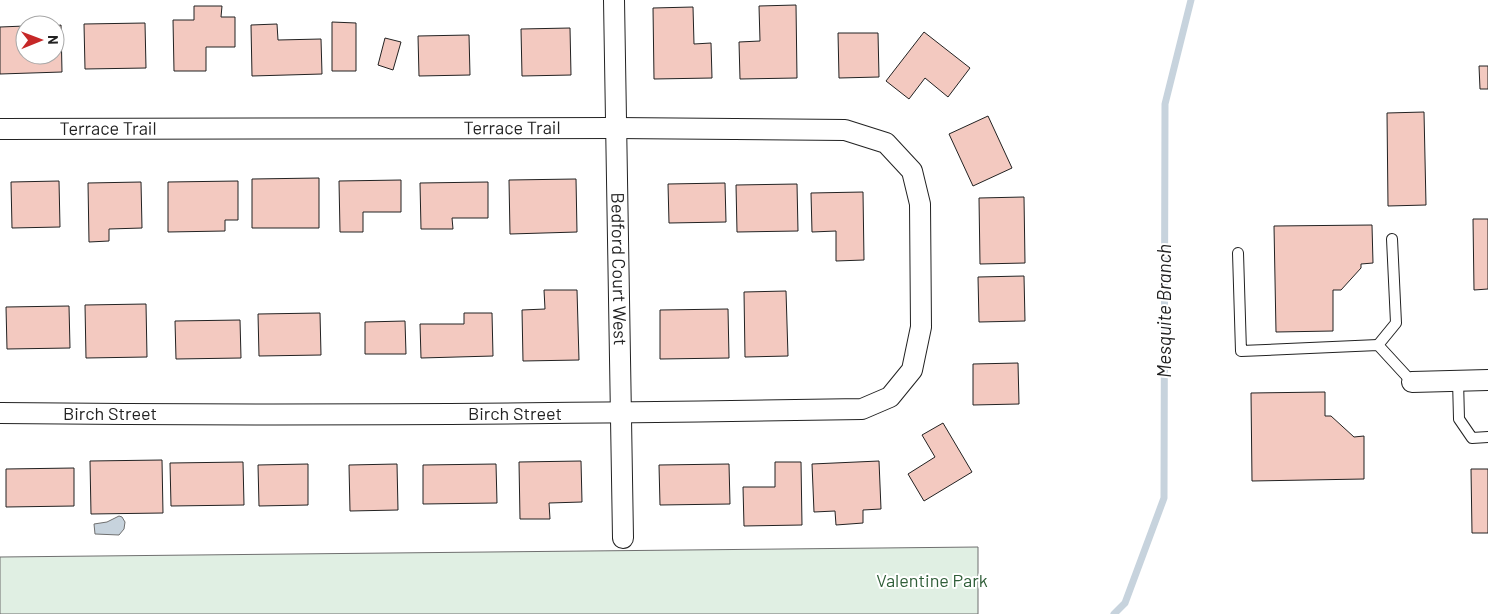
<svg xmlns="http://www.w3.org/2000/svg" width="1488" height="614" viewBox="0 0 1488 614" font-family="Barlow,sans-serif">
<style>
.green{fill:#e0efe3;stroke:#6f6f6f}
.water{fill:#c7d3dd;stroke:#6f6f6f}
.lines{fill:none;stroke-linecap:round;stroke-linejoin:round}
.stream{stroke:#c7d3dd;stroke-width:7}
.building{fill:#f3c9c0;stroke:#222}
.service-casing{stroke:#222;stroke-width:12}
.minor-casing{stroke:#222;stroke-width:22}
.service{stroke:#fff;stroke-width:10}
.minor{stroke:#fff;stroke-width:20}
.labels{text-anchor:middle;stroke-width:4;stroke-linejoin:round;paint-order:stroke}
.street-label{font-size:18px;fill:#222;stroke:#fff}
.park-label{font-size:18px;fill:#2f5e38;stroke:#fff}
.water-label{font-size:19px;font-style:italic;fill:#222;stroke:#fff}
</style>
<rect width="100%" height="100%" fill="#fff"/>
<polygon class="green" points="978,547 978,614 0,614 0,557"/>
<polygon class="water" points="119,516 122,517 125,522 124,529 119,535 95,534 94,524 107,522"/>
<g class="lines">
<polyline class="stream" points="1114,614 1125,603 1164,498 1165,104 1191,0"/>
</g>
<g class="building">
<polygon points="796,5 797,78 740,79 739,42 760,41 759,6"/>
<polygon points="194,6 222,6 221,17 235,17 235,47 206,47 206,71 174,71 173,20 194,20"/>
<polygon points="693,7 694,44 711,43 712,78 654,79 653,8"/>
<polygon points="332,22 356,23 356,71 332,71"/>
<polygon points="145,23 146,68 85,69 84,24"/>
<polygon points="277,24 278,40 321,39 322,74 252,76 251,25"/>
<polygon points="61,25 62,72 0,74 0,27 25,26 25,55 55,55 55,26"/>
<polygon points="570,28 571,75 522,76 521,29"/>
<polygon points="924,32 970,68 948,97 925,78 909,99 886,81"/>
<polygon points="838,33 878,33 879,77 839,78"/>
<polygon points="469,35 470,75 419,76 418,36"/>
<polygon points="385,38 401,42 393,70 378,65"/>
<polygon points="1479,66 1488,66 1488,89 1480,89"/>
<polygon points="1424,112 1426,205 1388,206 1387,113"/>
<polygon points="988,116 1012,168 973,186 949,134"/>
<polygon points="319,178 319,228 252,228 252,179"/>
<polygon points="576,179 577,232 510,234 509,180"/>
<polygon points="401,180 401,212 363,212 363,232 340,232 339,181"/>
<polygon points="59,181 60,227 12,228 11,182"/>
<polygon points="238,181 238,220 225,220 225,231 168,232 168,182"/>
<polygon points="141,182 142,228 109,229 109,241 89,242 88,183"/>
<polygon points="488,182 488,218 452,218 453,229 421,229 420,183"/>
<polygon points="725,183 726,222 669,223 668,184"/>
<polygon points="797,184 798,231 737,232 736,185"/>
<polygon points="863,192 864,260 836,261 836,231 812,232 811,193"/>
<polygon points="1024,197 1025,263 980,264 979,198"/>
<polygon points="1473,219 1488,219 1488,289 1474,290"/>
<polygon points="1372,225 1373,263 1361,264 1361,268 1341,290 1333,290 1333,331 1276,332 1274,226"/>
<polygon points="1024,276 1025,321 979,322 978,277"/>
<polygon points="544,290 577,290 579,360 523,361 522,310 545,309"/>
<polygon points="786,291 788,356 745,357 744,292"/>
<polygon points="146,304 147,357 86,358 85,305"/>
<polygon points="69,306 70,348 7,349 6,307"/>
<polygon points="728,309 729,358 660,359 660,310"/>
<polygon points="320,313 321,355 259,356 258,314"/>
<polygon points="464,313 492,313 493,356 421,358 420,324 464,324"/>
<polygon points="240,320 241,358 176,359 175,321"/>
<polygon points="405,321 406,354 365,354 365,322"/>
<polygon points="1018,363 1019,404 973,405 973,364"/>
<polygon points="1325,392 1325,416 1331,416 1354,437 1364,436 1364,479 1252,481 1251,393"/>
<polygon points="943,423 972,472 924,501 908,474 935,457 922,435"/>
<polygon points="162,460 163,513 91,514 90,461"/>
<polygon points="581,461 582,502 549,503 550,519 520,519 519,462"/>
<polygon points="879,461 881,509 863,510 863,523 836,525 835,511 814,512 812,464"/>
<polygon points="243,462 244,505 171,506 170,463"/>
<polygon points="775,462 801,462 802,525 744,526 743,487 775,487"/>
<polygon points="308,464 308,505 259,506 258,465"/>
<polygon points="397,464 398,510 350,511 349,465"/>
<polygon points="496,464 497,503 423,504 423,465"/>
<polygon points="729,464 730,504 660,505 659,465"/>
<polygon points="74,468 74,506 6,507 6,469"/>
<polygon points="1471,469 1488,469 1488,533 1472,533"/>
</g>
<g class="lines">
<g class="service-casing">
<g id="service">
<polyline points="1238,253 1241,351 1378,345 1412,382"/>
<polyline points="1378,345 1396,323 1392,239"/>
<polyline points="1458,380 1459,419 1472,438 1488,437"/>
</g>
</g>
<g class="minor-casing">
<g id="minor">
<path id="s1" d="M614,0L623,538"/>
<path id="s2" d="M0,129L616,128L845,130L886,143L912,171L920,204L921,327L912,370L890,397L862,409C574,414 287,416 0,413"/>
<polyline points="1412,382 1488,380"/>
</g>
</g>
<use href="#service" class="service"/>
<use href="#minor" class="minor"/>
</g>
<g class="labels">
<g class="street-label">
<text dy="6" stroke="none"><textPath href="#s2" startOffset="512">Terrace Trail</textPath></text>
<text dy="6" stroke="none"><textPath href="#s2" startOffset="108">Terrace Trail</textPath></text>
<text dy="6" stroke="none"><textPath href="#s1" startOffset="269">Bedford Court West</textPath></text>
<text x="110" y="420">Birch Street</text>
<text x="515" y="420">Birch Street</text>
</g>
<g class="park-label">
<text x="932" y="587">Valentine Park</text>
</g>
<g class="water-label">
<text transform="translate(1164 311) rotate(-90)" y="7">Mesquite Branch</text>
</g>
</g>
<g transform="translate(40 40) rotate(89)"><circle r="24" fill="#ffffff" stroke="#a7a7a7"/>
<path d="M0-4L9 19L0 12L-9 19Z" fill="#c62828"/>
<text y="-8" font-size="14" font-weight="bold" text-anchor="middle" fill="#222222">N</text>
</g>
</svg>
